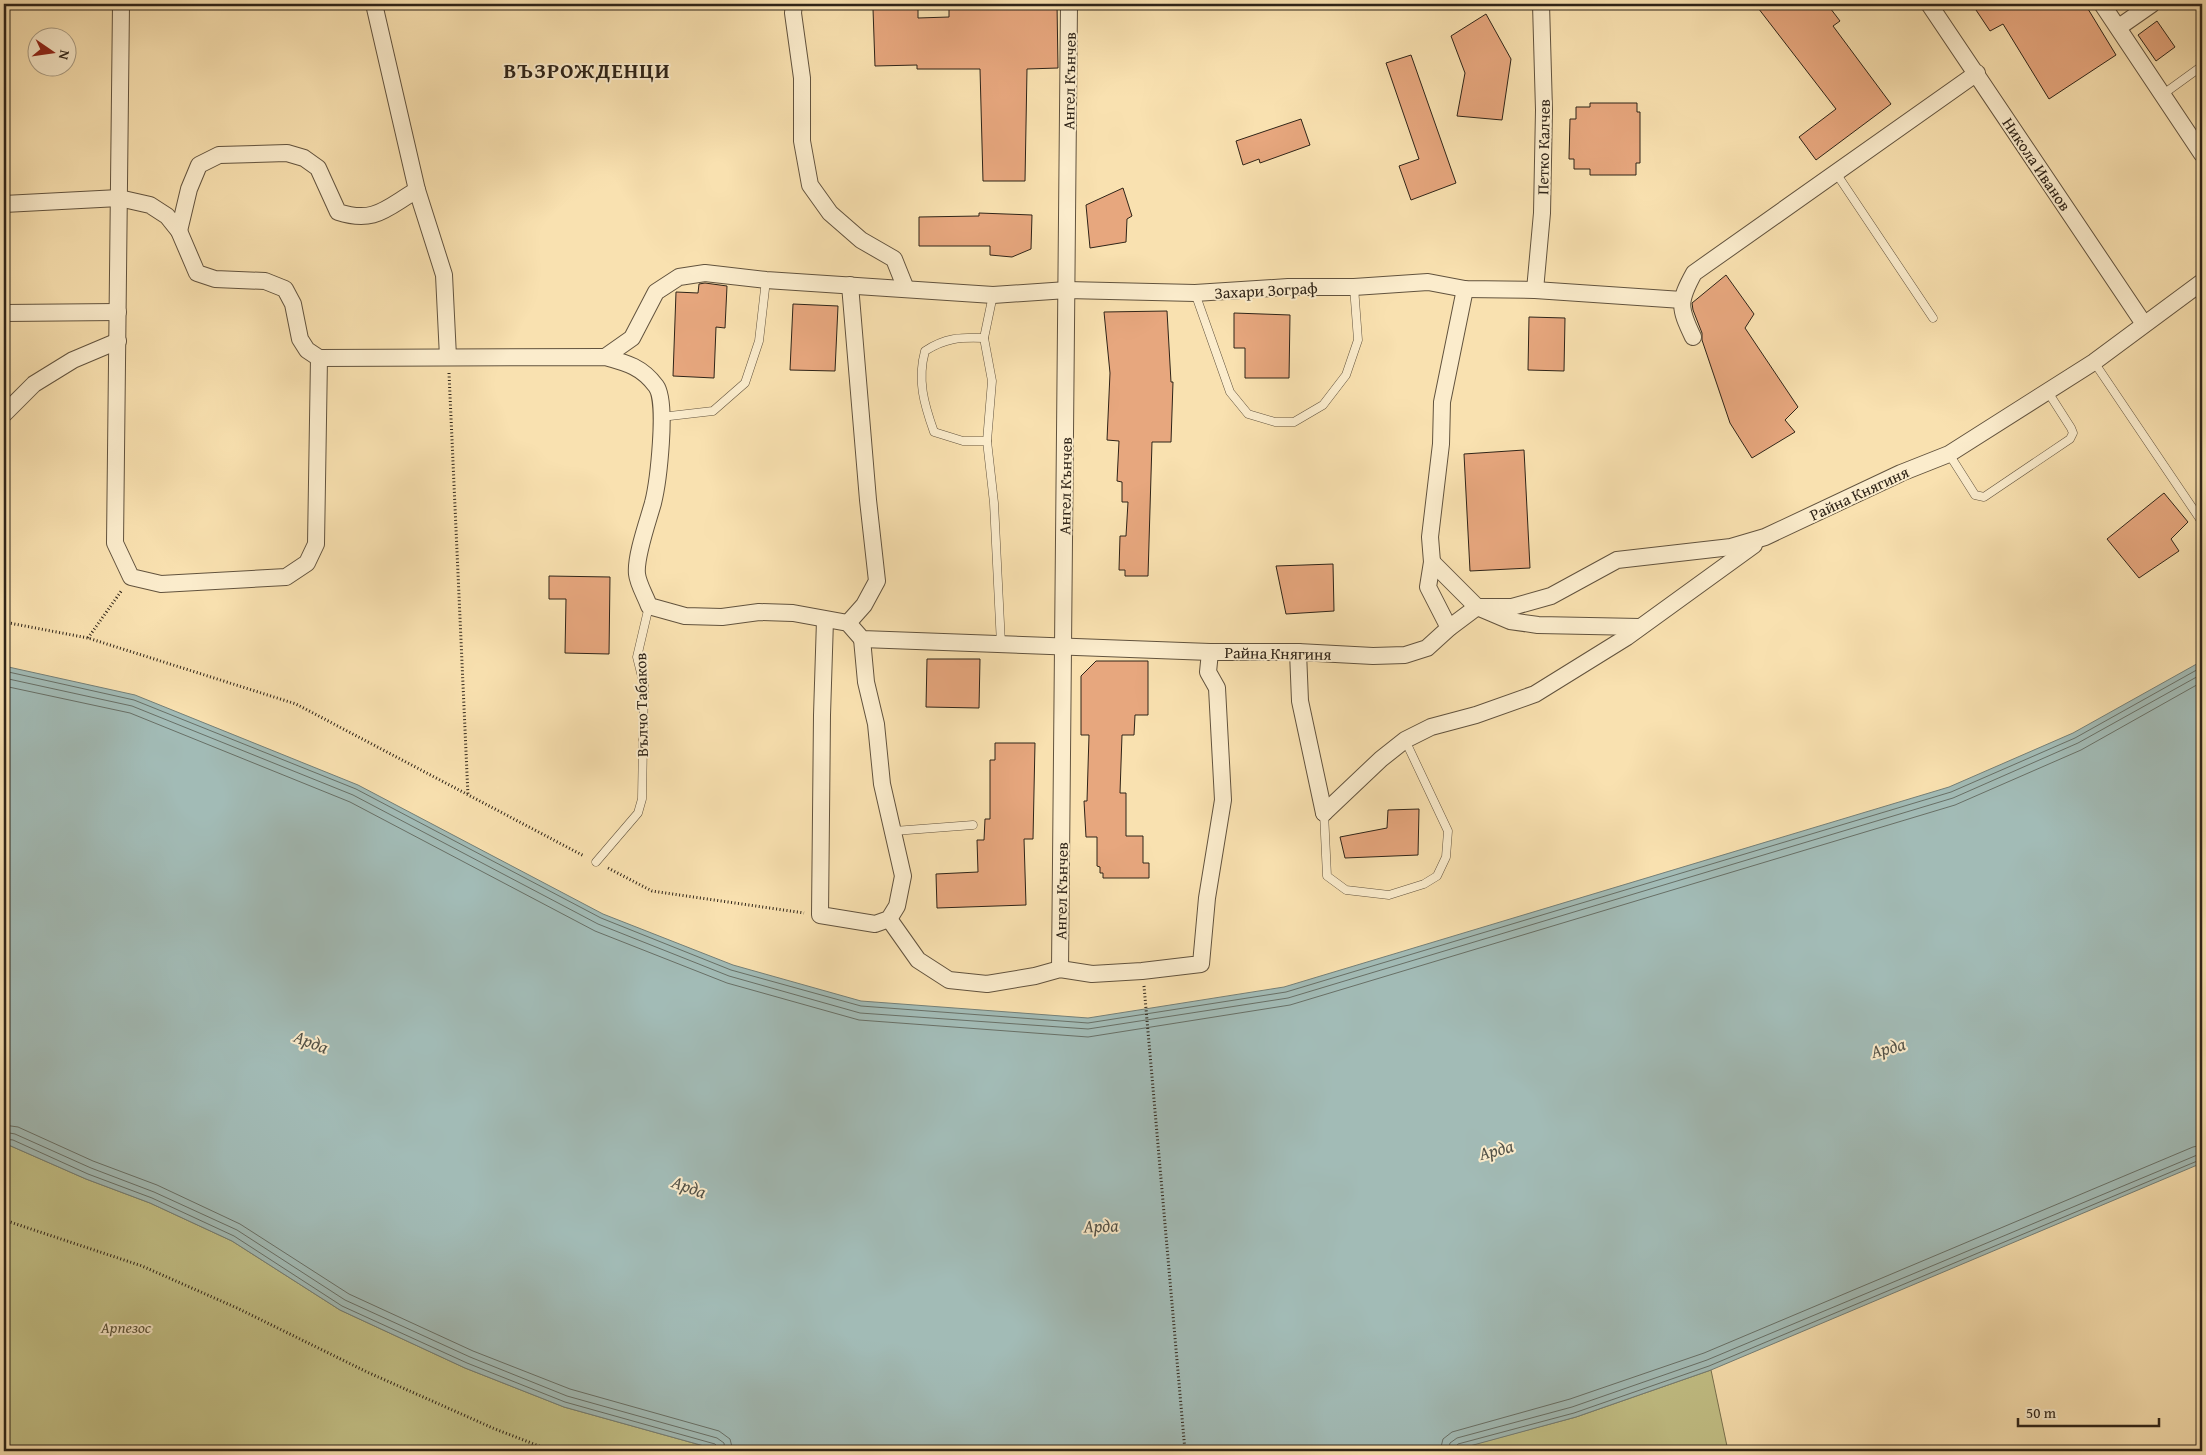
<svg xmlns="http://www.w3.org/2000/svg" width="2206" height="1455" viewBox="0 0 2206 1455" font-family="'Gentium Book Plus',serif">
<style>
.green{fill:#c3c187;stroke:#797250}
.water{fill:#a2bbb6;stroke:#747f77}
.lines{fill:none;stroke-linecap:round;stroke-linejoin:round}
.shore{stroke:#687067;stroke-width:1}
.building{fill:#e7a77e;stroke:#2f2418}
.lane-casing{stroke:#62533e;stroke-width:9}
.street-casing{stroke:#62533e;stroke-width:18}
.path{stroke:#2f2418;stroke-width:3;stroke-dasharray:1 2.5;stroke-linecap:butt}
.lane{stroke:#fbeccc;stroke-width:8}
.street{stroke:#fbeccc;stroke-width:16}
.labels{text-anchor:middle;stroke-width:4;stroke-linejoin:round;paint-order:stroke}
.street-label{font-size:16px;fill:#2f2418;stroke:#fbeccc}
.park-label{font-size:16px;font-style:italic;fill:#5b5339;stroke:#fbeccc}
.water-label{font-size:18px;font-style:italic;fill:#525147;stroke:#fbeccc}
.district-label{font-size:21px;font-weight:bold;letter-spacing:1px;fill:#2f2418;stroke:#fbeccc}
</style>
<rect width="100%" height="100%" fill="#f9e1b0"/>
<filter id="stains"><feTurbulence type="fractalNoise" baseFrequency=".004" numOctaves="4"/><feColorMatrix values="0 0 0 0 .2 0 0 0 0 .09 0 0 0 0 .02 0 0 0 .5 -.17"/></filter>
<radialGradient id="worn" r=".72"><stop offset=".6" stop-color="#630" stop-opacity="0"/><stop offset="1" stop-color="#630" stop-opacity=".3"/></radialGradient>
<g class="green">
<polygon points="4,1143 86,1179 150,1203 232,1241 340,1310 465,1368 564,1407 722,1451 4,1451"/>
<polygon points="1711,1370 1728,1451 1449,1451 1576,1417"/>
</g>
<polygon class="water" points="2202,661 2202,1163 1711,1370 1576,1417 1455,1450 722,1451 564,1407 465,1368 340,1310 232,1241 150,1203 86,1179 4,1143 4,666 135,695 358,785 603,914 733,965 861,1001 1088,1018 1284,987 1949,787 2073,733"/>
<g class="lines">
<g class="shore">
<polyline points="4,671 134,700 356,789 601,918 731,970 861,1006 1088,1023 1286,992 1951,792 2075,738 2202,667"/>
<polyline points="4,678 132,706 353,795 598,924 729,976 860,1013 1088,1029 1288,998 1953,798 2078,743 2202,674"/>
<polyline points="4,686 130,713 350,802 595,931 727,983 859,1020 1088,1037 1290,1005 1955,805 2081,750 2202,682"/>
<polyline points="4,1125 18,1127 93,1161 157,1185 240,1224 349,1294 473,1351 570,1389 719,1431 730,1439 733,1451"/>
<polyline points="4,1132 15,1134 91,1168 154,1192 237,1230 345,1300 470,1357 567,1396 717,1438 724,1443 725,1451"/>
<polyline points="4,1139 13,1140 88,1174 152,1198 234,1236 342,1306 467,1363 565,1402 715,1444 718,1447 719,1451"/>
<polyline points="1440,1451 1443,1439 1452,1432 1570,1399 1704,1353 2193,1147 2202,1145"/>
<polyline points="1448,1451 1450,1443 1457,1438 1572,1407 1707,1360 2202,1153"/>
<polyline points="1454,1451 1455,1447 1458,1444 1574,1413 1709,1366 2202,1159"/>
</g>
</g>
<g class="building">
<polygon points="1057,4 1058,68 1027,69 1025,181 983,181 980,69 917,69 917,65 875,66 873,9 918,8 918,18 949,17 949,6"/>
<polygon points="1755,4 1827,4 1840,21 1833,26 1891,104 1816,160 1799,137 1836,109"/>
<polygon points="1972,4 2085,4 2116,55 2049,99 2003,24 1990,31"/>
<polygon points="1486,14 1511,59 1502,120 1457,116 1465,73 1451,36"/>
<polygon points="2157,21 2175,47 2156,61 2138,35"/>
<polygon points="1411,55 1456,183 1411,200 1399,166 1419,159 1386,63"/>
<polygon points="1590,103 1637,103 1637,112 1640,112 1640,163 1636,163 1636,175 1590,175 1590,169 1574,169 1574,159 1569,159 1570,119 1576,119 1576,107 1590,107"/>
<polygon points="1301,119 1310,145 1260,163 1259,159 1243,165 1236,141"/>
<polygon points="1123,188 1132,216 1127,219 1126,242 1090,248 1086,205"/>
<polygon points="979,213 1032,215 1031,249 1012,257 990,255 990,246 919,246 919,217 979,216"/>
<polygon points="1726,275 1754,314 1745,328 1798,407 1785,420 1795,432 1752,458 1730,423 1702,340 1702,333 1693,310 1692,303"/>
<polygon points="705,283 727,286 725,328 716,327 714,378 673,376 676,292 698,293 699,284"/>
<polygon points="793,304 838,306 835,371 790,370"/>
<polygon points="1167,311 1171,382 1173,382 1171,442 1152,442 1148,576 1125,576 1125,570 1119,570 1120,536 1126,536 1128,502 1122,502 1122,482 1117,481 1119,441 1107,440 1110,373 1104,312"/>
<polygon points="1234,313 1290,315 1289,378 1245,378 1245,348 1234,348"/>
<polygon points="1529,317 1565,318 1564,371 1528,370"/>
<polygon points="1524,450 1530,568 1470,571 1464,454"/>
<polygon points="2164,493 2188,522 2171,539 2179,551 2139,578 2107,539"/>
<polygon points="1333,564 1334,611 1286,614 1276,566"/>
<polygon points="549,576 610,577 609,654 565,653 566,599 549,599"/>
<polygon points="927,659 980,659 979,708 926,707"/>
<polygon points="1096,661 1148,661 1148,715 1135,715 1134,735 1122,735 1120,793 1126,793 1126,836 1143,836 1143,863 1149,863 1149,878 1103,878 1103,873 1100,873 1100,867 1097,866 1097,837 1086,837 1084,801 1087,801 1089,735 1081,735 1081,676"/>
<polygon points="995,743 1035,743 1033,839 1024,839 1026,905 937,908 936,874 978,872 977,840 984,840 985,819 990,819 990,760 995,760"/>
<polygon points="1419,809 1418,855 1345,858 1340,837 1387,828 1388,810"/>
</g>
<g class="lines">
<g class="lane-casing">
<g id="lane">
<polyline points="2162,95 2202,66"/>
<polyline points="1836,173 1933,318"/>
<polyline points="1195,293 1230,392 1248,414 1275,422 1294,422 1323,405 1346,375 1358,340 1354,287"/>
<polyline points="993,295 984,338 992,381 987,441 994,503 1001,644"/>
<path d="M984,338C960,337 945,338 925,351C917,380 924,404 934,432L963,441H987"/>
<polyline points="2094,362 2202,522"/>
<polyline points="661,417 713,411 745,383 759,341 766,280"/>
<polyline points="1949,454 1975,495 1984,497 2070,439 2073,433 2071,428 2048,392"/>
<polyline points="1324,813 1327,876 1346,890 1389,895 1424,884 1437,876 1446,857 1448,831 1405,740"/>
<polyline points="894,831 973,825"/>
<polyline points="596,862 638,813 642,799 644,685 637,657 649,606"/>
</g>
</g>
<g class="street-casing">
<g id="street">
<polyline points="121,4 115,543 131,577 161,584 286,577 307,563 316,544 319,358"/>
<polyline points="374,4 417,190 444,275 448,357"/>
<polyline points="794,4 793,13 802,78 802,141 810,185 830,213 861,240 894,259 906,289"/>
<polyline points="1929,4 2144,324"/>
<polyline points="2102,4 2202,154"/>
<polyline points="2119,27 2152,4"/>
<path d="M4,204L119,198L150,205L167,216L179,231L197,273L215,279L265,281L285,289L293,304L300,339L307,350L319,358L605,357C627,363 642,367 656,386C668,402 658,483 653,503C648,521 635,557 637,574C638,584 646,597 649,606L685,616L722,617L759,612L793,613L848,623L862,639L1210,652H1298L1373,656L1405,655L1427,648L1449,628L1477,607L1510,621L1538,625L1640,627"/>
<path d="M179,231L189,189L199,165L219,155L287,153L304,158L318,168L338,212C375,224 386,208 417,190"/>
<polyline points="1535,290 1542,213 1544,110 1541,4"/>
<polyline points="4,313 118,312"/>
<path d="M1693,337C1679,308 1678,302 1694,273L1977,73"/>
<polyline points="605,357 632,338 656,292 679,277 705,273 766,280 993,295 1067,290 1195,293 1288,287 1354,287 1428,282 1465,289 1535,290 1682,300"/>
<polyline points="4,414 34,384 73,360 118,341"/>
<polyline points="1432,562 1477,607 1512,607 1551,596 1617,560 1731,547 1765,537 1901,473 1949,454 2094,362 2202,282"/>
<polyline points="825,620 822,715 820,915 875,924 889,919 897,906 903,876 882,784 876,724 866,682 862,639"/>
<polyline points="848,623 864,605 877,581 868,500 850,285"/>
<polyline points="1449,628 1428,587 1432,562 1430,537 1441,444 1442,402 1465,289"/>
<polyline points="1298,652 1300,701 1324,813"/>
<polyline points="1324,813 1381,759 1405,740 1431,727 1476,715 1535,694 1627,637 1754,545"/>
<polyline points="889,919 918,960 949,980 987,984 1035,976 1060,969 1092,974 1142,971 1201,964 1207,898 1223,800 1217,688 1208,672 1210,652"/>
<polyline points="1060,969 1069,4"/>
</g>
</g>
<g class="path">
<polyline points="449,373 468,796"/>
<polyline points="4,622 88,638 296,704 584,856"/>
<polyline points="88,638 122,590"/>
<polyline points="608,868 652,891 804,913"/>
<polyline points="1144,986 1185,1451"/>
<polyline points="4,1220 142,1266 237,1308 367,1372 495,1429 552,1451"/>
</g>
<use href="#lane" class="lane"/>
<use href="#street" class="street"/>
</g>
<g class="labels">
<g class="street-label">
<text transform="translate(1069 81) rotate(-89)" y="6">Ангел Кънчев</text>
<text transform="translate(1543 147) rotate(-89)" y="6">Петко Калчев</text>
<text transform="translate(2037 164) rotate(56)" y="6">Никола Иванов</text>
<text transform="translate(1266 290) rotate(-3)" y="6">Захари Зограф</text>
<text transform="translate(1065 486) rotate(-89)" y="6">Ангел Кънчев</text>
<text transform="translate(1859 493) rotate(-25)" y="6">Райна Княгиня</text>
<text transform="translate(1278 653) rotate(1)" y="6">Райна Княгиня</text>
<text transform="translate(641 705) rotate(-91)" y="6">Вълчо Табаков</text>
<text transform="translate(1061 891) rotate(-89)" y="6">Ангел Кънчев</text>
</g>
<g class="park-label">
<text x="126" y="1333">Арпезос</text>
</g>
<g class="water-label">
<text transform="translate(311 1042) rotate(21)" y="6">Арда</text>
<text transform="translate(1888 1048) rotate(-15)" y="6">Арда</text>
<text transform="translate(1496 1150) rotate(-15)" y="6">Арда</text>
<text transform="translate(689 1187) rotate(20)" y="6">Арда</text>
<text transform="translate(1101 1226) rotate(-2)" y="6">Арда</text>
</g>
<g class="district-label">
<text x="587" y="78">ВЪЗРОЖДЕНЦИ</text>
</g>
</g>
<rect width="2206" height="1455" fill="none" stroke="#f9e1b0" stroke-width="20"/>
<rect x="5" y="5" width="2196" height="1445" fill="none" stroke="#2f2418" stroke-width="2.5"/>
<rect x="10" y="10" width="2186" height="1435" fill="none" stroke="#2f2418"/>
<g transform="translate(52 52) rotate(103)"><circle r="24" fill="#fbeccc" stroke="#a99c84"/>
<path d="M0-4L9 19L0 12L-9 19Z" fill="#8f2418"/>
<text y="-8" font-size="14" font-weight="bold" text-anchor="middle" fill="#2f2418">N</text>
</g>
<path d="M2018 1418v8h141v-8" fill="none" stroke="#2f2418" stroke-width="2.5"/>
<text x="2026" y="1418" font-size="15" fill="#2f2418" stroke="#fbeccc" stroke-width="4" paint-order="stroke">50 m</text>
<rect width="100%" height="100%" filter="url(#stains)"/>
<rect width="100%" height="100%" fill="url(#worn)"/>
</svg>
